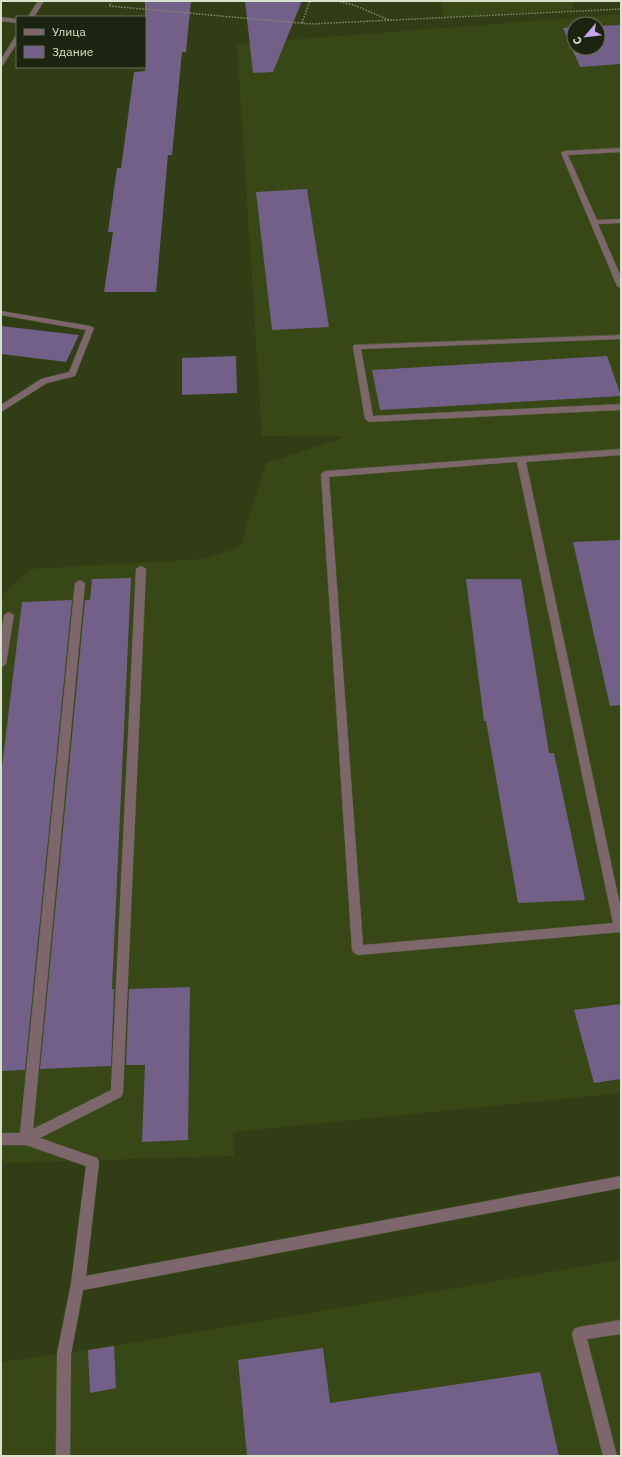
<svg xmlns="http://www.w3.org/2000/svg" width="622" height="1457" viewBox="0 0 622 1457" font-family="'IBM Plex Sans',sans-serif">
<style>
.built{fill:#374715;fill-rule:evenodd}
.building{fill:#726088}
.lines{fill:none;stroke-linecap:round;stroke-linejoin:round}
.minor-casing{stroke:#4f5b35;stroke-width:1}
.path{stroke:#828d6c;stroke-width:1.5;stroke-dasharray:1.5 1.5;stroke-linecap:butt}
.minor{fill:#7e676c;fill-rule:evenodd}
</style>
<rect width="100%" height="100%" fill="#313e15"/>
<g class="built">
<polygon points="441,1 573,1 573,10 443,17"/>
<path d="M621,14V1093L233,1132L234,1156L1,1163V595L31,569L204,559L240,547L266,463L346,437L262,436L237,44ZM574,24H598V48H574Z"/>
<polygon points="621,1260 621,1456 1,1456 1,1362 114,1346"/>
</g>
<g class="building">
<polygon points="145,1 191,1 186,52 182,52 172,155 168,155 156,292 104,292 113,232 108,232 117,168 121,168 134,72 145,71"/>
<polygon points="245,1 302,1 273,72 253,73"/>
<polygon points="621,25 621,64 580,67 563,28 574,27 574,48 598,48 598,26"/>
<polygon points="307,189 329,327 272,330 256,192"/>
<polygon points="1,326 79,335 66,362 1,354"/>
<polygon points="236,356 237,393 182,395 182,358"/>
<polygon points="607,356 621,396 380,410 372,370"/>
<polygon points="621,540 621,705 610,706 573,542"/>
<polygon points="131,578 112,989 114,989 111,1066 40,1069 85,600 90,600 92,579"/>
<polygon points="466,579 521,579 549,753 554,753 585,900 518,903 486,721 484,721"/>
<polygon points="72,600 25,1070 1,1071 1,775 22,602"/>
<polygon points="190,987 188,1140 142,1142 145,1065 126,1065 129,989"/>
<polygon points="621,1004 621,1079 594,1083 574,1010"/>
<polygon points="114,1346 116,1388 90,1393 88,1350"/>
<polygon points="323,1348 330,1403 540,1372 559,1456 247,1456 238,1360"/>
</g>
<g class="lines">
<g class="minor-casing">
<g id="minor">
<polygon points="38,1 44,1 34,17 28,17"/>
<polygon points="1,17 17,19 17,23 1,21"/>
<polygon points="17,36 17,43 3,65 1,66 1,59 15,37"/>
<polygon points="621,148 621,152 568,155 597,220 621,219 621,223 598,224 621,277 621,288 617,286 561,153 564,151"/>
<polygon points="1,311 90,326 94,328 75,376 47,383 1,412 1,405 41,379 69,372 86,330 1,315"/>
<polygon points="621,335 621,339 361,349 373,416 621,404 621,410 369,422 365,419 353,347 354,345"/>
<path d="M621,449V455L526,462L621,910V932L358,955L354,953L352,950L321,474L325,471ZM517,462L613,923L363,945L329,477Z"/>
<polygon points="141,566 146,569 123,1093 121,1097 40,1138 97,1158 99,1162 86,1276 621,1176 621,1188 83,1290 71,1354 70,1456 56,1456 57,1354 71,1284 86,1166 26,1145 1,1145 1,1133 20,1133 75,583 80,580 85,583 33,1129 111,1090 136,569"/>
<polygon points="9,612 14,615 6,664 1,668 1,635 4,615"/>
<polygon points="621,1320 621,1334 587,1339 617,1456 603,1456 572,1334 574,1329 579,1327"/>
</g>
</g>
<g class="path">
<polyline points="112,1 109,6 311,24 621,9"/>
<polyline points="337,1 354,5 389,20"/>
<polyline points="302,23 310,1"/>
</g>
<use href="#minor" class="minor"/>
</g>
<rect width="622" height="1457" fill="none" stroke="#d8e1c9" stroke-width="4"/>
<rect x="16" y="16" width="130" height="52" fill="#1c2311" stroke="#676f5b"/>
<rect x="24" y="29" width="20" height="6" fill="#7e676c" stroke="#676f5b"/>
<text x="52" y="36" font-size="12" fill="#d8e1c9">Улица</text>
<rect x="24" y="46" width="20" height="12" fill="#726088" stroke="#676f5b"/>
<text x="52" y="56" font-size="12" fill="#d8e1c9">Здание</text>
<g transform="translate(586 36) rotate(242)"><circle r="19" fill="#1c2311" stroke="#676f5b"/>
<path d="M0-3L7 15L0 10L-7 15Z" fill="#c7a6ef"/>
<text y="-6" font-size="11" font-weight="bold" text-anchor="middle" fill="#d8e1c9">С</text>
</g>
</svg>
